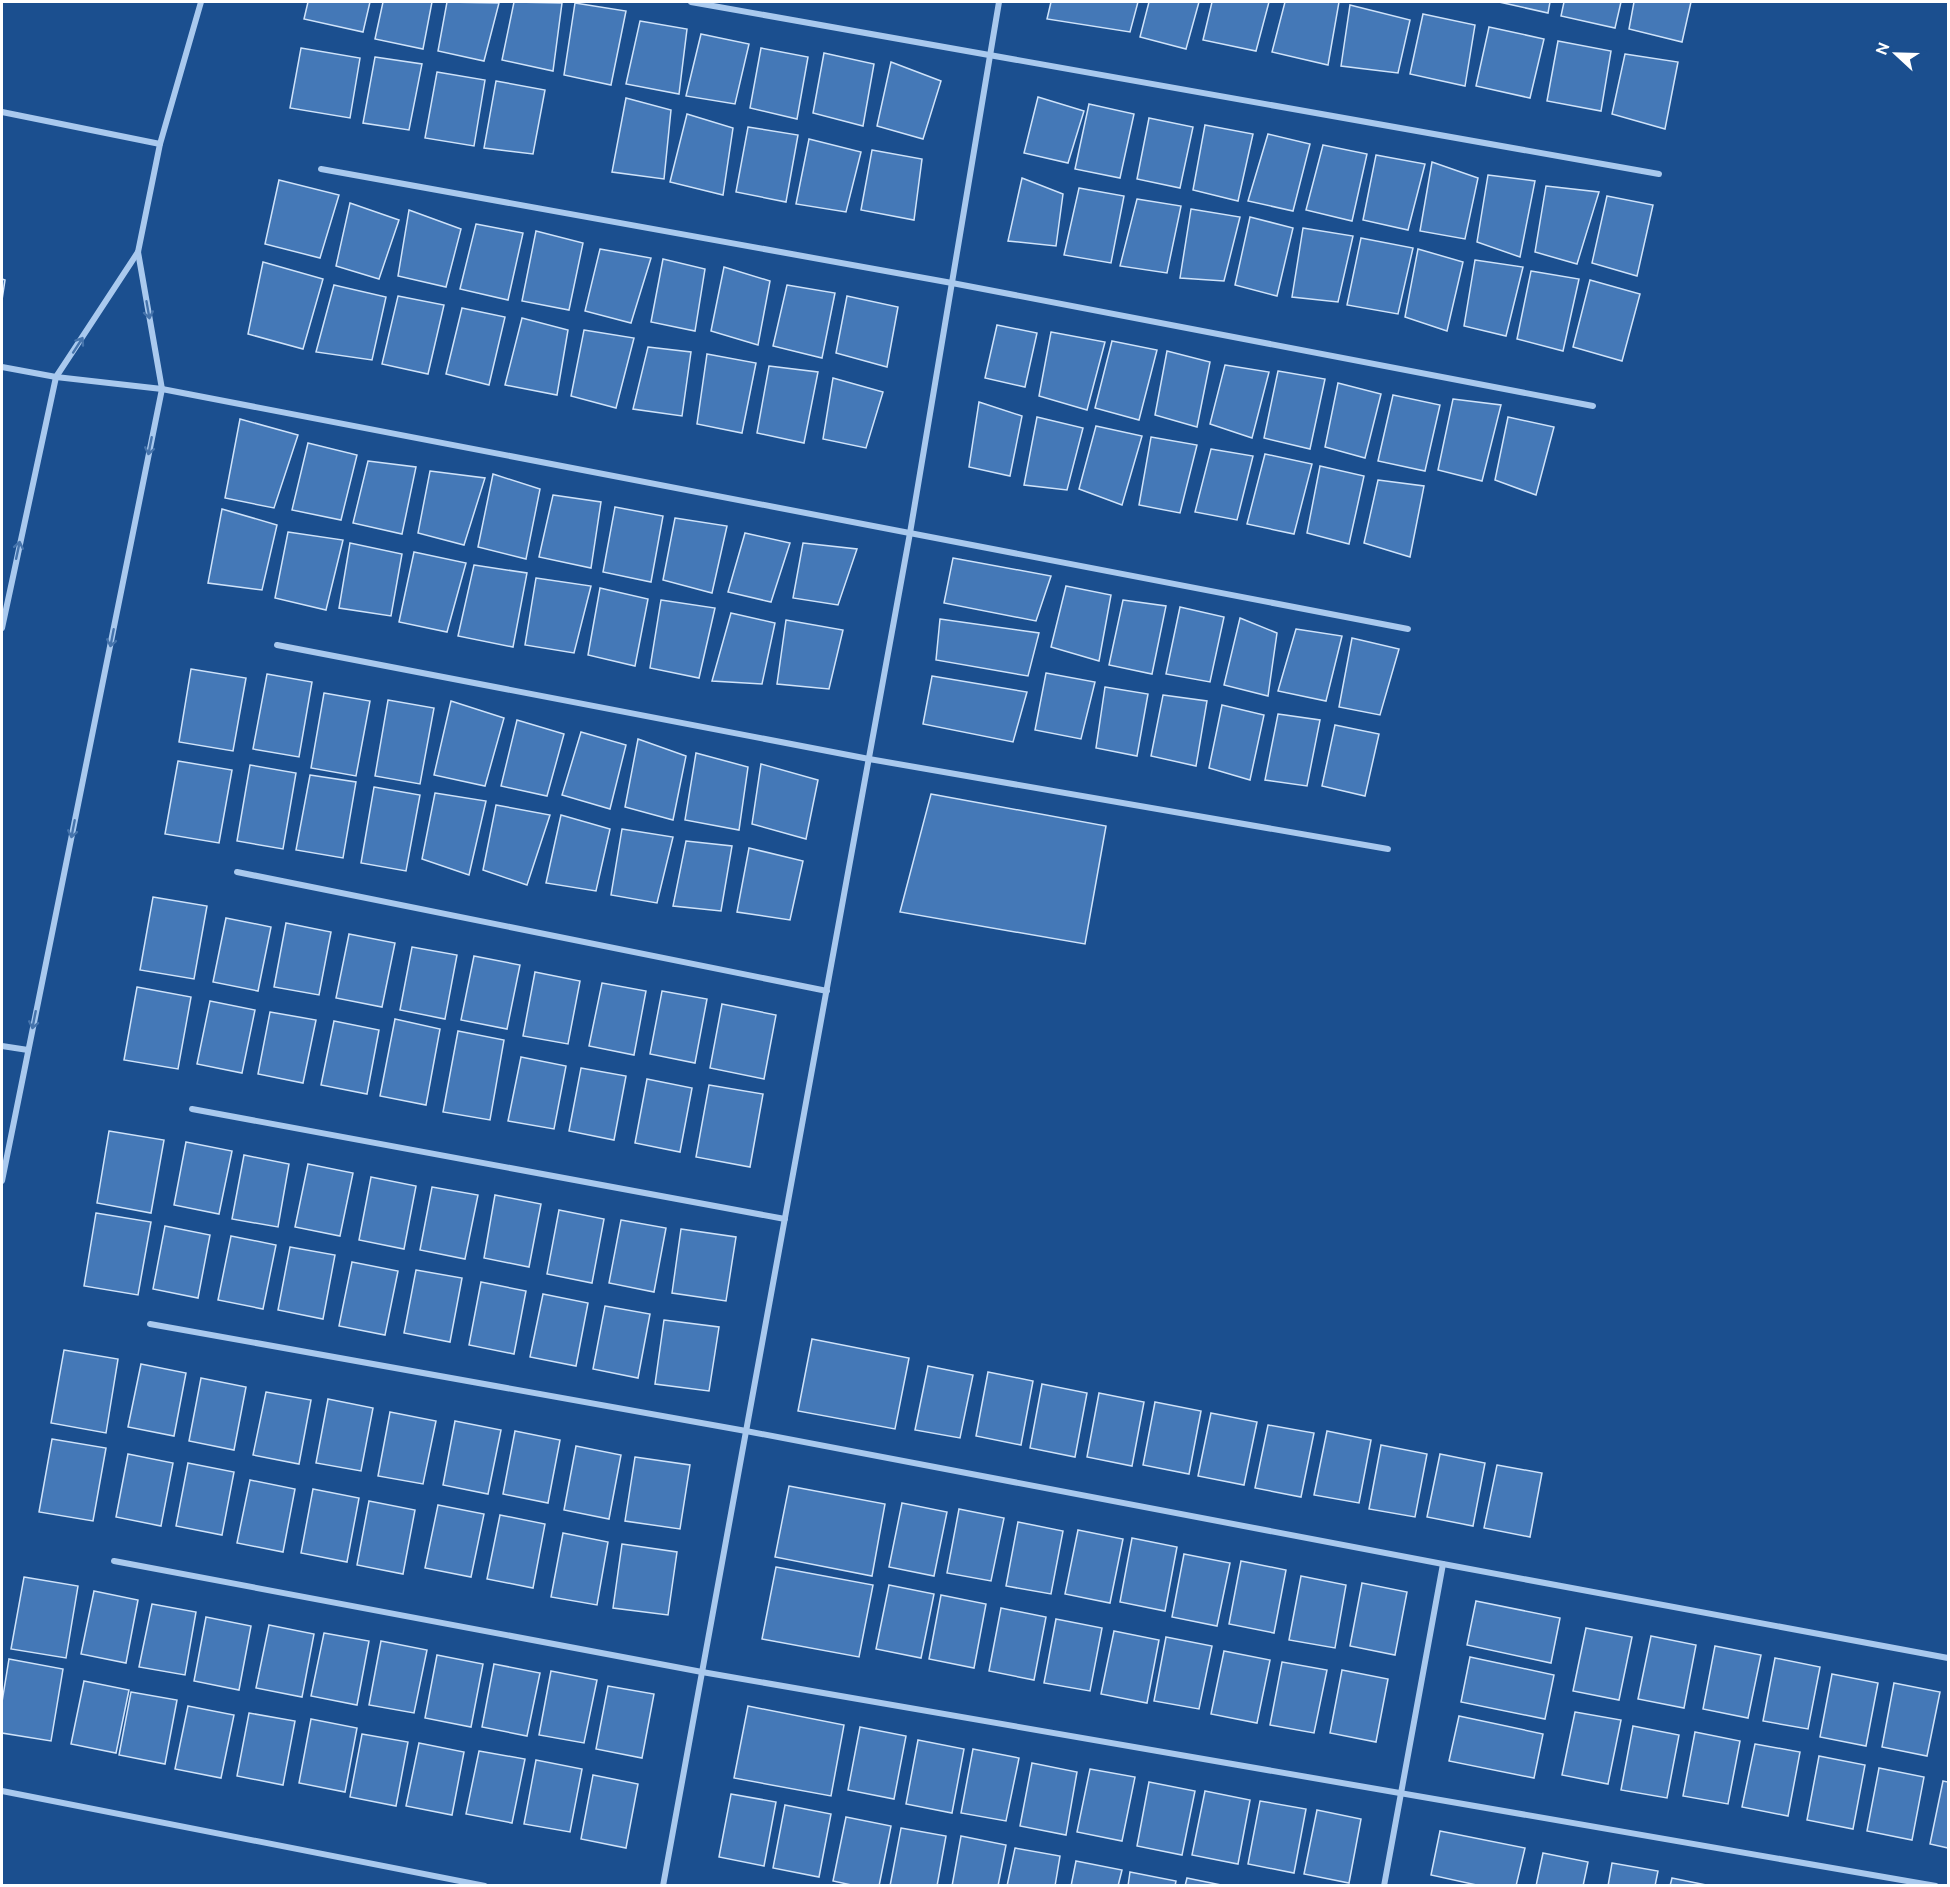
<svg xmlns="http://www.w3.org/2000/svg" width="1950" height="1887" viewBox="0 0 1950 1887" font-family="Ubuntu,sans-serif">
<style>
.building{fill:#4478b7;stroke:#cfe3fa;stroke-width:1.5}
.lines{fill:none;stroke-linecap:round;stroke-linejoin:round}
.minor{stroke:#a9c9ee;stroke-width:6}
.oneway{stroke:#4674ac}
</style>
<rect width="100%" height="100%" fill="#1b4f8f"/>
<g class="building">
<polygon points="308,2 370,2 363,32 304,19"/>
<polygon points="383,2 432,2 423,49 375,39"/>
<polygon points="447,2 499,3 484,61 438,51"/>
<polygon points="514,2 562,3 553,71 502,60"/>
<polygon points="1051,2 1138,2 1130,32 1047,19"/>
<polygon points="1149,2 1199,2 1186,49 1140,37"/>
<polygon points="1212,2 1269,2 1256,51 1203,40"/>
<polygon points="1285,2 1339,2 1328,65 1272,52"/>
<polygon points="1499,2 1550,2 1548,13"/>
<polygon points="1564,2 1621,2 1615,28 1561,16"/>
<polygon points="1634,2 1691,2 1682,42 1629,29"/>
<polygon points="575,3 626,11 611,85 564,75"/>
<polygon points="1350,5 1410,20 1398,73 1341,66"/>
<polygon points="1423,14 1475,25 1465,86 1410,74"/>
<polygon points="640,21 687,29 679,94 626,84"/>
<polygon points="1489,27 1544,39 1530,98 1476,86"/>
<polygon points="701,34 749,44 735,104 686,96"/>
<polygon points="1558,41 1611,51 1601,111 1547,101"/>
<polygon points="301,48 360,58 350,118 290,108"/>
<polygon points="761,48 808,57 797,119 750,108"/>
<polygon points="824,53 874,64 863,126 813,113"/>
<polygon points="1625,54 1678,62 1665,129 1612,114"/>
<polygon points="375,57 422,64 409,130 363,123"/>
<polygon points="891,62 941,81 923,139 877,126"/>
<polygon points="437,72 485,80 474,146 425,138"/>
<polygon points="496,81 545,90 533,154 484,148"/>
<polygon points="1038,97 1084,111 1068,163 1024,153"/>
<polygon points="626,98 671,110 664,179 612,172"/>
<polygon points="1089,104 1134,114 1120,178 1075,169"/>
<polygon points="687,114 733,128 723,195 670,182"/>
<polygon points="1149,118 1193,127 1180,188 1137,179"/>
<polygon points="1205,125 1253,134 1238,201 1193,190"/>
<polygon points="748,127 798,135 786,202 736,192"/>
<polygon points="1268,134 1310,144 1293,211 1248,201"/>
<polygon points="809,139 861,152 846,212 796,204"/>
<polygon points="1323,145 1367,154 1352,221 1306,210"/>
<polygon points="872,150 922,159 914,220 861,210"/>
<polygon points="1376,155 1425,164 1408,230 1363,220"/>
<polygon points="1432,162 1478,178 1465,239 1420,231"/>
<polygon points="1488,175 1535,181 1520,257 1477,242"/>
<polygon points="1022,178 1063,194 1056,246 1008,241"/>
<polygon points="279,180 339,195 320,258 265,244"/>
<polygon points="1546,186 1599,192 1577,264 1535,252"/>
<polygon points="1079,188 1124,196 1111,263 1064,255"/>
<polygon points="1607,196 1653,205 1637,276 1592,263"/>
<polygon points="1137,199 1181,206 1167,273 1120,266"/>
<polygon points="350,203 399,220 379,279 336,266"/>
<polygon points="1191,209 1240,217 1224,281 1180,278"/>
<polygon points="409,210 461,229 446,287 398,276"/>
<polygon points="1250,217 1293,228 1277,296 1235,285"/>
<polygon points="476,224 523,233 508,300 460,289"/>
<polygon points="1303,228 1353,236 1338,302 1292,297"/>
<polygon points="536,231 583,243 569,310 522,301"/>
<polygon points="1361,238 1413,248 1398,314 1347,305"/>
<polygon points="600,249 651,258 631,323 585,311"/>
<polygon points="1418,249 1463,262 1447,331 1405,317"/>
<polygon points="663,259 705,269 695,331 651,322"/>
<polygon points="1475,260 1523,267 1506,336 1464,326"/>
<polygon points="263,262 323,279 303,349 248,334"/>
<polygon points="724,267 770,281 758,345 711,331"/>
<polygon points="1531,271 1579,279 1563,351 1517,339"/>
<polygon points="2,279 5,280 2,300"/>
<polygon points="1590,280 1640,294 1622,361 1573,347"/>
<polygon points="334,285 386,297 372,360 316,352"/>
<polygon points="787,285 835,293 822,358 773,346"/>
<polygon points="398,296 444,305 428,374 382,364"/>
<polygon points="847,296 898,307 887,367 836,353"/>
<polygon points="462,308 505,317 489,385 446,374"/>
<polygon points="522,318 568,330 557,395 505,385"/>
<polygon points="997,325 1037,333 1025,387 985,378"/>
<polygon points="584,330 634,338 616,408 571,396"/>
<polygon points="1051,332 1105,342 1087,410 1039,396"/>
<polygon points="1112,341 1157,350 1139,420 1095,408"/>
<polygon points="648,347 691,352 682,416 633,409"/>
<polygon points="1167,351 1210,362 1197,427 1155,415"/>
<polygon points="707,354 756,363 742,433 697,424"/>
<polygon points="1225,365 1269,372 1252,438 1210,424"/>
<polygon points="769,366 818,372 804,443 757,433"/>
<polygon points="1278,371 1325,379 1310,449 1264,438"/>
<polygon points="833,378 883,392 866,448 823,439"/>
<polygon points="1338,383 1381,394 1365,458 1325,447"/>
<polygon points="1393,395 1440,405 1425,471 1378,461"/>
<polygon points="1453,399 1501,405 1482,481 1438,470"/>
<polygon points="979,402 1022,416 1010,476 969,467"/>
<polygon points="1037,417 1083,428 1067,490 1024,485"/>
<polygon points="1508,417 1554,427 1536,495 1495,480"/>
<polygon points="240,419 298,435 274,508 225,498"/>
<polygon points="1096,426 1142,436 1122,505 1079,489"/>
<polygon points="1151,437 1197,445 1180,513 1139,505"/>
<polygon points="308,443 357,455 341,520 292,510"/>
<polygon points="1211,449 1253,456 1237,520 1195,512"/>
<polygon points="1265,454 1312,464 1294,534 1247,524"/>
<polygon points="368,461 416,467 402,534 353,523"/>
<polygon points="1320,466 1364,476 1349,544 1307,533"/>
<polygon points="430,471 485,478 464,545 418,533"/>
<polygon points="493,474 540,489 526,559 478,547"/>
<polygon points="1378,480 1424,486 1410,557 1364,543"/>
<polygon points="553,495 601,502 591,568 539,557"/>
<polygon points="615,507 663,516 651,582 603,572"/>
<polygon points="222,509 277,525 262,590 208,583"/>
<polygon points="675,518 727,526 712,593 663,580"/>
<polygon points="288,532 343,540 326,610 275,598"/>
<polygon points="745,533 790,543 771,602 728,592"/>
<polygon points="350,543 402,554 391,616 339,608"/>
<polygon points="803,543 857,549 838,605 793,598"/>
<polygon points="414,552 466,563 447,632 399,622"/>
<polygon points="953,558 1051,576 1036,621 944,603"/>
<polygon points="474,565 527,573 513,647 458,636"/>
<polygon points="536,578 591,586 574,653 525,645"/>
<polygon points="1066,586 1111,595 1099,661 1051,647"/>
<polygon points="600,588 648,599 635,666 588,655"/>
<polygon points="661,600 715,608 699,678 650,668"/>
<polygon points="1123,600 1166,606 1152,674 1109,665"/>
<polygon points="1180,607 1224,617 1210,682 1166,674"/>
<polygon points="731,613 775,623 762,684 712,681"/>
<polygon points="1240,618 1277,633 1268,696 1224,685"/>
<polygon points="940,619 1039,633 1028,676 936,660"/>
<polygon points="786,620 843,630 829,689 777,684"/>
<polygon points="1296,629 1342,636 1326,701 1278,691"/>
<polygon points="1352,638 1399,649 1380,715 1339,707"/>
<polygon points="191,669 246,678 233,751 179,742"/>
<polygon points="1046,673 1095,682 1081,739 1035,730"/>
<polygon points="267,674 312,682 299,757 253,749"/>
<polygon points="932,676 1027,692 1013,742 923,724"/>
<polygon points="1105,687 1148,694 1137,756 1096,748"/>
<polygon points="324,693 370,701 356,776 311,768"/>
<polygon points="1163,695 1207,701 1196,766 1151,756"/>
<polygon points="388,700 434,708 420,784 375,776"/>
<polygon points="451,701 504,718 485,786 434,775"/>
<polygon points="1222,705 1264,715 1250,780 1209,768"/>
<polygon points="1278,714 1320,720 1307,786 1265,780"/>
<polygon points="517,720 564,734 547,796 501,786"/>
<polygon points="1335,725 1379,734 1365,796 1322,786"/>
<polygon points="581,732 626,745 610,809 562,795"/>
<polygon points="638,739 686,756 673,820 625,807"/>
<polygon points="696,753 748,767 739,830 685,820"/>
<polygon points="178,761 232,770 219,843 165,834"/>
<polygon points="761,764 818,780 806,839 752,824"/>
<polygon points="250,765 296,773 283,849 237,841"/>
<polygon points="310,775 356,782 343,858 296,850"/>
<polygon points="374,787 420,795 406,871 361,863"/>
<polygon points="435,793 486,801 469,875 422,859"/>
<polygon points="931,794 1106,826 1085,944 900,912"/>
<polygon points="496,805 550,815 527,885 483,870"/>
<polygon points="561,815 610,829 596,891 546,883"/>
<polygon points="622,829 673,837 657,903 611,895"/>
<polygon points="686,841 732,846 721,911 673,906"/>
<polygon points="749,848 803,861 790,920 737,912"/>
<polygon points="153,897 207,906 194,979 140,970"/>
<polygon points="226,918 271,927 258,991 213,982"/>
<polygon points="286,923 331,932 319,995 274,987"/>
<polygon points="349,934 395,943 382,1007 336,998"/>
<polygon points="412,947 457,955 445,1019 400,1010"/>
<polygon points="474,956 520,965 507,1029 461,1020"/>
<polygon points="535,972 580,981 568,1044 523,1036"/>
<polygon points="602,983 646,991 634,1055 589,1046"/>
<polygon points="137,987 191,997 178,1069 124,1060"/>
<polygon points="662,991 707,999 695,1063 650,1054"/>
<polygon points="210,1001 255,1010 242,1073 197,1064"/>
<polygon points="722,1004 776,1015 764,1079 710,1068"/>
<polygon points="270,1012 316,1020 303,1083 258,1074"/>
<polygon points="395,1019 440,1029 426,1105 380,1096"/>
<polygon points="334,1021 379,1030 367,1094 321,1085"/>
<polygon points="458,1031 504,1040 490,1120 443,1112"/>
<polygon points="521,1057 566,1066 554,1129 508,1121"/>
<polygon points="581,1068 626,1076 614,1140 569,1131"/>
<polygon points="647,1079 692,1088 680,1152 635,1143"/>
<polygon points="709,1085 763,1094 750,1167 696,1157"/>
<polygon points="109,1131 164,1140 151,1213 97,1203"/>
<polygon points="186,1142 232,1151 219,1214 174,1205"/>
<polygon points="244,1155 289,1164 278,1227 232,1219"/>
<polygon points="308,1164 353,1173 340,1236 295,1227"/>
<polygon points="371,1177 416,1186 404,1249 359,1240"/>
<polygon points="432,1187 478,1195 465,1259 420,1250"/>
<polygon points="495,1195 541,1204 529,1267 484,1258"/>
<polygon points="559,1210 604,1219 592,1283 547,1274"/>
<polygon points="96,1213 151,1222 138,1295 84,1286"/>
<polygon points="621,1220 666,1228 654,1292 609,1283"/>
<polygon points="165,1226 210,1235 198,1298 153,1289"/>
<polygon points="681,1229 736,1237 726,1301 672,1293"/>
<polygon points="231,1236 276,1245 263,1309 218,1300"/>
<polygon points="290,1247 335,1255 323,1319 278,1310"/>
<polygon points="352,1262 398,1271 385,1335 339,1326"/>
<polygon points="416,1270 462,1278 450,1342 404,1333"/>
<polygon points="481,1282 526,1291 514,1354 469,1345"/>
<polygon points="543,1294 588,1303 576,1366 530,1357"/>
<polygon points="605,1306 650,1314 638,1378 593,1369"/>
<polygon points="664,1320 719,1327 709,1391 655,1384"/>
<polygon points="812,1339 909,1358 895,1429 798,1411"/>
<polygon points="64,1350 118,1359 106,1433 51,1423"/>
<polygon points="141,1364 186,1373 174,1436 128,1427"/>
<polygon points="928,1366 973,1375 960,1438 915,1430"/>
<polygon points="988,1372 1033,1381 1021,1445 976,1436"/>
<polygon points="201,1378 246,1387 234,1450 189,1441"/>
<polygon points="1042,1384 1087,1393 1075,1457 1030,1448"/>
<polygon points="266,1392 311,1400 299,1464 253,1455"/>
<polygon points="1099,1393 1144,1402 1132,1466 1087,1457"/>
<polygon points="328,1399 373,1408 361,1471 316,1463"/>
<polygon points="1155,1402 1201,1411 1189,1474 1143,1465"/>
<polygon points="390,1412 436,1421 423,1484 378,1476"/>
<polygon points="1211,1413 1257,1422 1244,1485 1198,1476"/>
<polygon points="455,1421 501,1430 488,1494 443,1485"/>
<polygon points="1268,1425 1314,1433 1301,1497 1255,1488"/>
<polygon points="515,1431 560,1440 548,1503 503,1494"/>
<polygon points="1327,1431 1371,1440 1359,1503 1314,1495"/>
<polygon points="52,1439 106,1448 93,1521 39,1512"/>
<polygon points="1381,1445 1427,1454 1415,1517 1369,1509"/>
<polygon points="576,1446 621,1455 609,1519 564,1510"/>
<polygon points="128,1454 173,1463 161,1526 116,1517"/>
<polygon points="1440,1454 1485,1463 1473,1526 1427,1517"/>
<polygon points="635,1457 690,1465 680,1529 625,1521"/>
<polygon points="188,1463 234,1472 222,1535 176,1526"/>
<polygon points="1497,1465 1542,1473 1530,1537 1484,1528"/>
<polygon points="250,1480 295,1489 283,1552 237,1543"/>
<polygon points="789,1486 885,1504 872,1576 775,1557"/>
<polygon points="313,1489 359,1498 347,1562 301,1553"/>
<polygon points="369,1501 415,1510 403,1574 357,1565"/>
<polygon points="902,1503 947,1512 934,1576 889,1567"/>
<polygon points="438,1505 484,1514 471,1577 425,1568"/>
<polygon points="959,1509 1004,1518 991,1581 947,1573"/>
<polygon points="500,1515 545,1524 533,1588 487,1579"/>
<polygon points="1018,1522 1063,1531 1051,1594 1006,1586"/>
<polygon points="1078,1530 1123,1539 1110,1603 1065,1594"/>
<polygon points="563,1533 608,1542 597,1605 551,1597"/>
<polygon points="1132,1538 1177,1547 1165,1611 1120,1602"/>
<polygon points="622,1544 677,1552 668,1615 613,1608"/>
<polygon points="1184,1554 1230,1563 1217,1626 1172,1617"/>
<polygon points="1241,1561 1286,1570 1274,1633 1229,1624"/>
<polygon points="776,1567 873,1585 859,1657 762,1639"/>
<polygon points="1301,1576 1346,1585 1335,1648 1289,1640"/>
<polygon points="24,1577 78,1586 66,1658 11,1649"/>
<polygon points="1362,1583 1407,1592 1395,1655 1350,1646"/>
<polygon points="889,1585 934,1594 921,1658 876,1649"/>
<polygon points="94,1591 138,1600 126,1663 81,1654"/>
<polygon points="941,1595 986,1604 974,1668 929,1659"/>
<polygon points="1476,1601 1560,1618 1551,1663 1467,1645"/>
<polygon points="152,1604 196,1612 185,1675 139,1667"/>
<polygon points="1001,1608 1046,1617 1034,1680 989,1671"/>
<polygon points="206,1617 251,1626 239,1690 194,1681"/>
<polygon points="1056,1619 1102,1628 1090,1691 1044,1683"/>
<polygon points="269,1625 314,1634 302,1697 256,1688"/>
<polygon points="1586,1628 1632,1637 1619,1700 1573,1691"/>
<polygon points="1114,1631 1159,1640 1147,1703 1101,1694"/>
<polygon points="324,1633 369,1641 357,1705 311,1696"/>
<polygon points="1651,1636 1696,1645 1684,1708 1638,1699"/>
<polygon points="1166,1637 1212,1646 1199,1709 1154,1701"/>
<polygon points="381,1641 427,1650 414,1713 369,1705"/>
<polygon points="1715,1646 1761,1655 1748,1718 1703,1709"/>
<polygon points="1224,1651 1270,1660 1257,1723 1211,1714"/>
<polygon points="437,1655 483,1664 471,1727 425,1718"/>
<polygon points="1470,1657 1554,1675 1545,1719 1461,1702"/>
<polygon points="1775,1658 1820,1667 1808,1729 1763,1721"/>
<polygon points="9,1659 63,1669 51,1741 2,1733 2,1702"/>
<polygon points="1282,1662 1327,1670 1314,1733 1270,1725"/>
<polygon points="494,1664 540,1673 527,1736 482,1727"/>
<polygon points="1342,1670 1388,1679 1376,1742 1330,1733"/>
<polygon points="551,1671 597,1680 584,1743 539,1735"/>
<polygon points="1832,1674 1878,1683 1866,1746 1820,1737"/>
<polygon points="84,1681 129,1690 116,1753 71,1744"/>
<polygon points="1894,1683 1940,1692 1927,1756 1882,1747"/>
<polygon points="608,1686 654,1694 642,1758 596,1749"/>
<polygon points="131,1692 177,1700 165,1764 119,1755"/>
<polygon points="188,1706 234,1715 221,1778 175,1769"/>
<polygon points="748,1706 844,1725 831,1796 734,1778"/>
<polygon points="1575,1712 1621,1720 1608,1784 1562,1775"/>
<polygon points="249,1713 295,1721 283,1785 237,1776"/>
<polygon points="1459,1716 1543,1734 1534,1778 1449,1761"/>
<polygon points="311,1719 357,1728 345,1792 299,1783"/>
<polygon points="1633,1726 1679,1735 1667,1798 1621,1790"/>
<polygon points="860,1727 906,1736 894,1799 848,1790"/>
<polygon points="1695,1732 1740,1741 1728,1804 1683,1796"/>
<polygon points="362,1734 408,1742 396,1806 350,1797"/>
<polygon points="918,1740 964,1749 952,1813 906,1804"/>
<polygon points="419,1743 464,1752 452,1815 406,1806"/>
<polygon points="1755,1744 1800,1752 1788,1816 1742,1807"/>
<polygon points="973,1749 1019,1758 1006,1821 961,1813"/>
<polygon points="479,1751 525,1759 512,1823 466,1814"/>
<polygon points="1819,1756 1865,1765 1853,1829 1807,1820"/>
<polygon points="536,1760 582,1769 570,1832 524,1824"/>
<polygon points="1032,1763 1077,1772 1066,1835 1020,1826"/>
<polygon points="1879,1768 1924,1777 1912,1840 1867,1831"/>
<polygon points="1090,1769 1135,1777 1122,1841 1077,1832"/>
<polygon points="593,1775 638,1784 626,1848 581,1839"/>
<polygon points="1943,1781 1948,1782 1948,1848 1930,1844"/>
<polygon points="1149,1782 1195,1791 1182,1855 1137,1846"/>
<polygon points="1205,1791 1250,1800 1238,1864 1192,1855"/>
<polygon points="731,1794 776,1802 764,1866 719,1857"/>
<polygon points="1260,1801 1306,1809 1294,1873 1248,1864"/>
<polygon points="785,1805 831,1814 819,1877 773,1868"/>
<polygon points="1317,1810 1361,1819 1349,1883 1304,1874"/>
<polygon points="846,1817 891,1826 879,1886 856,1886 833,1881"/>
<polygon points="901,1828 946,1836 937,1886 890,1886"/>
<polygon points="1440,1831 1525,1848 1516,1886 1481,1886 1431,1875"/>
<polygon points="961,1836 1006,1845 998,1886 952,1886"/>
<polygon points="1015,1848 1060,1856 1055,1886 1007,1886"/>
<polygon points="1543,1853 1588,1862 1583,1886 1536,1886"/>
<polygon points="1076,1861 1122,1870 1118,1886 1071,1886"/>
<polygon points="1612,1863 1658,1871 1655,1886 1608,1886"/>
<polygon points="1130,1872 1176,1881 1175,1886 1128,1886"/>
<polygon points="1187,1878 1226,1886 1185,1886"/>
<polygon points="1672,1878 1711,1886 1670,1886"/>
</g>
<g class="lines">
<g class="minor">
<polyline points="691,2 1659,174"/>
<polyline points="2,112 160,144"/>
<polyline points="321,169 952,283 1593,406"/>
<polyline points="2,367 56,377 162,389 1408,629"/>
<polyline points="2,628 56,377 138,252"/>
<polyline points="277,645 869,759 1388,849"/>
<polyline points="237,872 827,991"/>
<polyline points="2,1046 28,1050"/>
<polyline points="192,1109 785,1219"/>
<polyline points="2,1181 162,389 138,252 160,144 201,2"/>
<polyline points="150,1324 746,1431 1443,1564 1948,1658"/>
<polyline points="114,1561 702,1672 1936,1886"/>
<polyline points="2,1791 485,1886"/>
<polyline points="663,1886 910,533 999,2"/>
<polyline points="1384,1886 1443,1564"/>
</g>
</g>
<defs><path id="oneway-shaft" d="M-6 0H5M1.5-3L5.5 0L1.5 3" fill="none" stroke-width="1.6" stroke-linecap="round" stroke-linejoin="round" transform="scale(1.5)"/></defs>
<g class="oneway">
<use href="#oneway-shaft" transform="translate(148 310) rotate(80)"/>
<use href="#oneway-shaft" transform="translate(78 345) rotate(-57)"/>
<use href="#oneway-shaft" transform="translate(150 446) rotate(101)"/>
<use href="#oneway-shaft" transform="translate(18 550) rotate(-78)"/>
<use href="#oneway-shaft" transform="translate(112 638) rotate(101)"/>
<use href="#oneway-shaft" transform="translate(73 829) rotate(101)"/>
<use href="#oneway-shaft" transform="translate(34 1020) rotate(101)"/>
</g>
<rect width="1950" height="1887" fill="none" stroke="#ffffff" stroke-width="6"/>
<g transform="translate(1896 54) rotate(292)" stroke="#1b4f8f" stroke-width="4.5" paint-order="stroke">
<path d="M0-4.5L10 22L0 15L-10 22Z" fill="#ffffff"/>
<text y="-9" font-size="16" font-weight="bold" text-anchor="middle" fill="#ffffff">N</text>
</g>
</svg>
